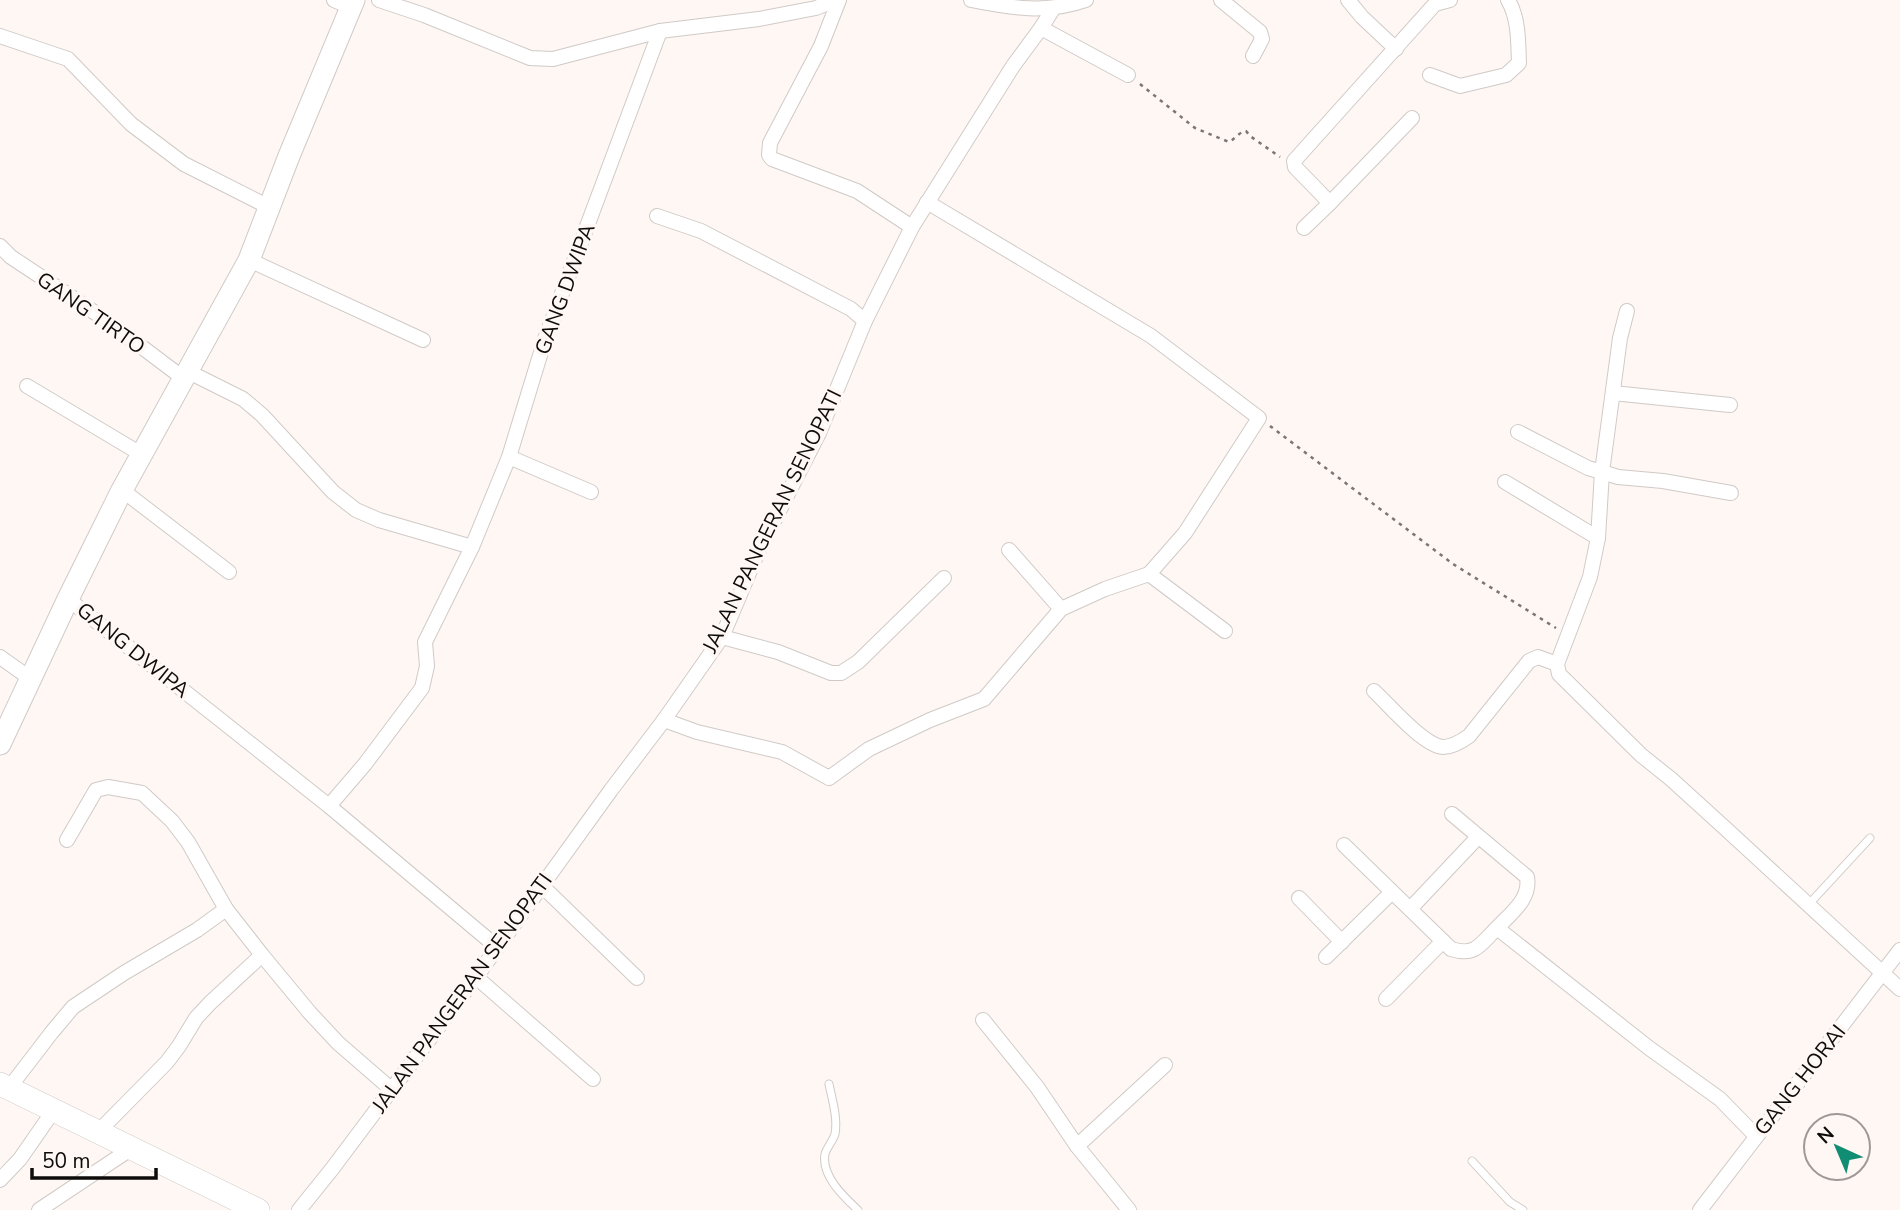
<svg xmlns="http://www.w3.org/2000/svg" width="1900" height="1210" viewBox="0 0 1900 1210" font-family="'Nunito Sans',sans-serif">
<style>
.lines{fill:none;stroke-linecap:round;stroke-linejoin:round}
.lane-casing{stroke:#d0cac7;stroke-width:9}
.street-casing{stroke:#d0cac7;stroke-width:16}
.secondary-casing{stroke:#d0cac7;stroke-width:23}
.primary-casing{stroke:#d0cac7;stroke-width:24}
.path{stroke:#7a7674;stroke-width:2.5;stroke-dasharray:3.5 5;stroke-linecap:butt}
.lane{stroke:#fff;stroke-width:7}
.street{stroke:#fff;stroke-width:14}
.secondary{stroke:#fff;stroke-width:21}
.primary{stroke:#fff;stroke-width:23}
.labels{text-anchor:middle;stroke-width:7;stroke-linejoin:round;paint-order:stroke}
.street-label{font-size:21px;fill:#0e0c0b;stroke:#fef7f4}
</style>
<rect width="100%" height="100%" fill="#fef7f4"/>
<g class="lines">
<g class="lane-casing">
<g id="lane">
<polyline points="1809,904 1870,838"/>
<path d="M829,1084C832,1099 838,1118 835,1134C833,1141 827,1147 825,1154C821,1176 844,1197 858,1210"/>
<polyline points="1472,1161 1510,1202 1523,1210"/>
</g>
</g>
<g class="street-casing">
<g id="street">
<polyline points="334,0 350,7"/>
<polyline points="379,0 424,15 530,58 553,59 660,31 759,19 816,8 835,0"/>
<polyline points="839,0 821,46 770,143 769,155 772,159 857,191 912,227"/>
<path d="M971,0C1011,8 1046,14 1086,0"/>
<polyline points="1221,0 1260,32 1262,39 1253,56"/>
<polyline points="1348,0 1362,17 1396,49"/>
<polyline points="1041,28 1128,75"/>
<polyline points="0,36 68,59 131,124 184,164 269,207"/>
<path d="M1430,75L1460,86L1506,75L1519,63C1518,41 1519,19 1508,0"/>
<polyline points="927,202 1151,336 1259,418 1185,533 1149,574"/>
<polyline points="1330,203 1412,118"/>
<polyline points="657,216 701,231 851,309 865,321"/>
<polyline points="1304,228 1330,203 1295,167 1294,161 1435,4 1450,0"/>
<polyline points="0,246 11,257 106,320 183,378"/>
<polyline points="249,260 423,340"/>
<polyline points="1627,311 1620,338 1602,472 1618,477 1663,481 1731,493"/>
<polyline points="187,371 243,399 262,415 333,492 356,510 379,520 472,547"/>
<polyline points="27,386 141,454"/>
<polyline points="1613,393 1730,405"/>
<polyline points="1518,432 1588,468 1602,472 1598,538 1590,577 1557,664 1559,674 1641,755 1671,779 1726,829 1900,989"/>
<polyline points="509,457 591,492"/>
<polyline points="1505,482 1598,538"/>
<polyline points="122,490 229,572"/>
<polyline points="68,599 329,806 497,947"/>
<polyline points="1061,609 1105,589 1149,574 1225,631"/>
<polyline points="722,637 778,652 831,673 841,673 858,662 944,578"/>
<polyline points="0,657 31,679"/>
<path d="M1374,691C1389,705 1424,746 1443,747C1453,747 1462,741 1469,736L1529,661L1538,657L1557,664"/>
<polyline points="664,720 697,732 782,752 829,778 869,749 930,720 984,699 1061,609 1009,550"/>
<polyline points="329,806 365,764 422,688 427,666 425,642 472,547 509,457 545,339 660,31"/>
<path d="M1452,814L1527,877C1531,899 1511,913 1497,928"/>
<polyline points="67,840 96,790 108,787 142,793 172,821 188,842 226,909 262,955 310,1013 338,1043 391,1089"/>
<path d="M1344,845L1451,949C1476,957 1480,944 1497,928L1649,1048L1720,1099L1756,1136"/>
<polyline points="541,885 637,978"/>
<polyline points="1299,898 1342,942"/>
<polyline points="1410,909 1478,837"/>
<polyline points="1326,957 1392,892"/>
<polyline points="476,977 593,1079"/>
<polyline points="1386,999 1443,941"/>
<polyline points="983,1020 1037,1087 1077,1146 1129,1210"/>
<polyline points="9,1088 52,1032 73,1007 124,973 197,930 226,909"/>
<polyline points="98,1132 167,1062 179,1046 196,1018 210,1003 262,955"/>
<polyline points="1077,1146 1165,1065"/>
<polyline points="0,1180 20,1159 54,1110"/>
<polyline points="39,1210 132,1148"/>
<polyline points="299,1210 332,1169 476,977 611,790 664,720 722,637 757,554 819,433 865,321 912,227 1013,66 1041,28 1053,9"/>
<polyline points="1700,1210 1900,950"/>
</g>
</g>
<g class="secondary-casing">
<polyline id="secondary" points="0,744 68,599 122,490 249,260 289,156 354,0"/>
</g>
<g class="primary-casing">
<polyline id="primary" points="0,1084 258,1210"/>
</g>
<g class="path">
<path d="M1140,84L1195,128L1229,142C1235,139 1239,132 1246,131L1250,136L1280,157"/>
<polyline points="1270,426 1453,564 1556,628"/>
</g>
<use href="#lane" class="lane"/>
<use href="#street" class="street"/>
<use href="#secondary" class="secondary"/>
<use href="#primary" class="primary"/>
</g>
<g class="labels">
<g class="street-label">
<text transform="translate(565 289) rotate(-70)" y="7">GANG DWIPA</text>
<text transform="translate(91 313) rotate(35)" y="7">GANG TIRTO</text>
<text transform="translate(772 521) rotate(-64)" y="7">JALAN PANGERAN SENOPATI</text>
<text transform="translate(133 650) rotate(39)" y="7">GANG DWIPA</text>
<text transform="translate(462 993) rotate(-54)" y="7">JALAN PANGERAN SENOPATI</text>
<text transform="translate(1800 1080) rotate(-52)" y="7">GANG HORAI</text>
</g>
</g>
<g transform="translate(1837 1147) rotate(316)"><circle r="33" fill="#fef7f4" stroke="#9e9997" stroke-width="2"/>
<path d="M0-5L12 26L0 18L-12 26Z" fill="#108d72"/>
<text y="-10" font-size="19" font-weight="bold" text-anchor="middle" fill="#0e0c0b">N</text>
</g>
<path d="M32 1168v10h124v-10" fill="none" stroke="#0e0c0b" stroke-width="3.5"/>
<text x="42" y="1168" font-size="21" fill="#0e0c0b" stroke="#fef7f4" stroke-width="5" paint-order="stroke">50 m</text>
</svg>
